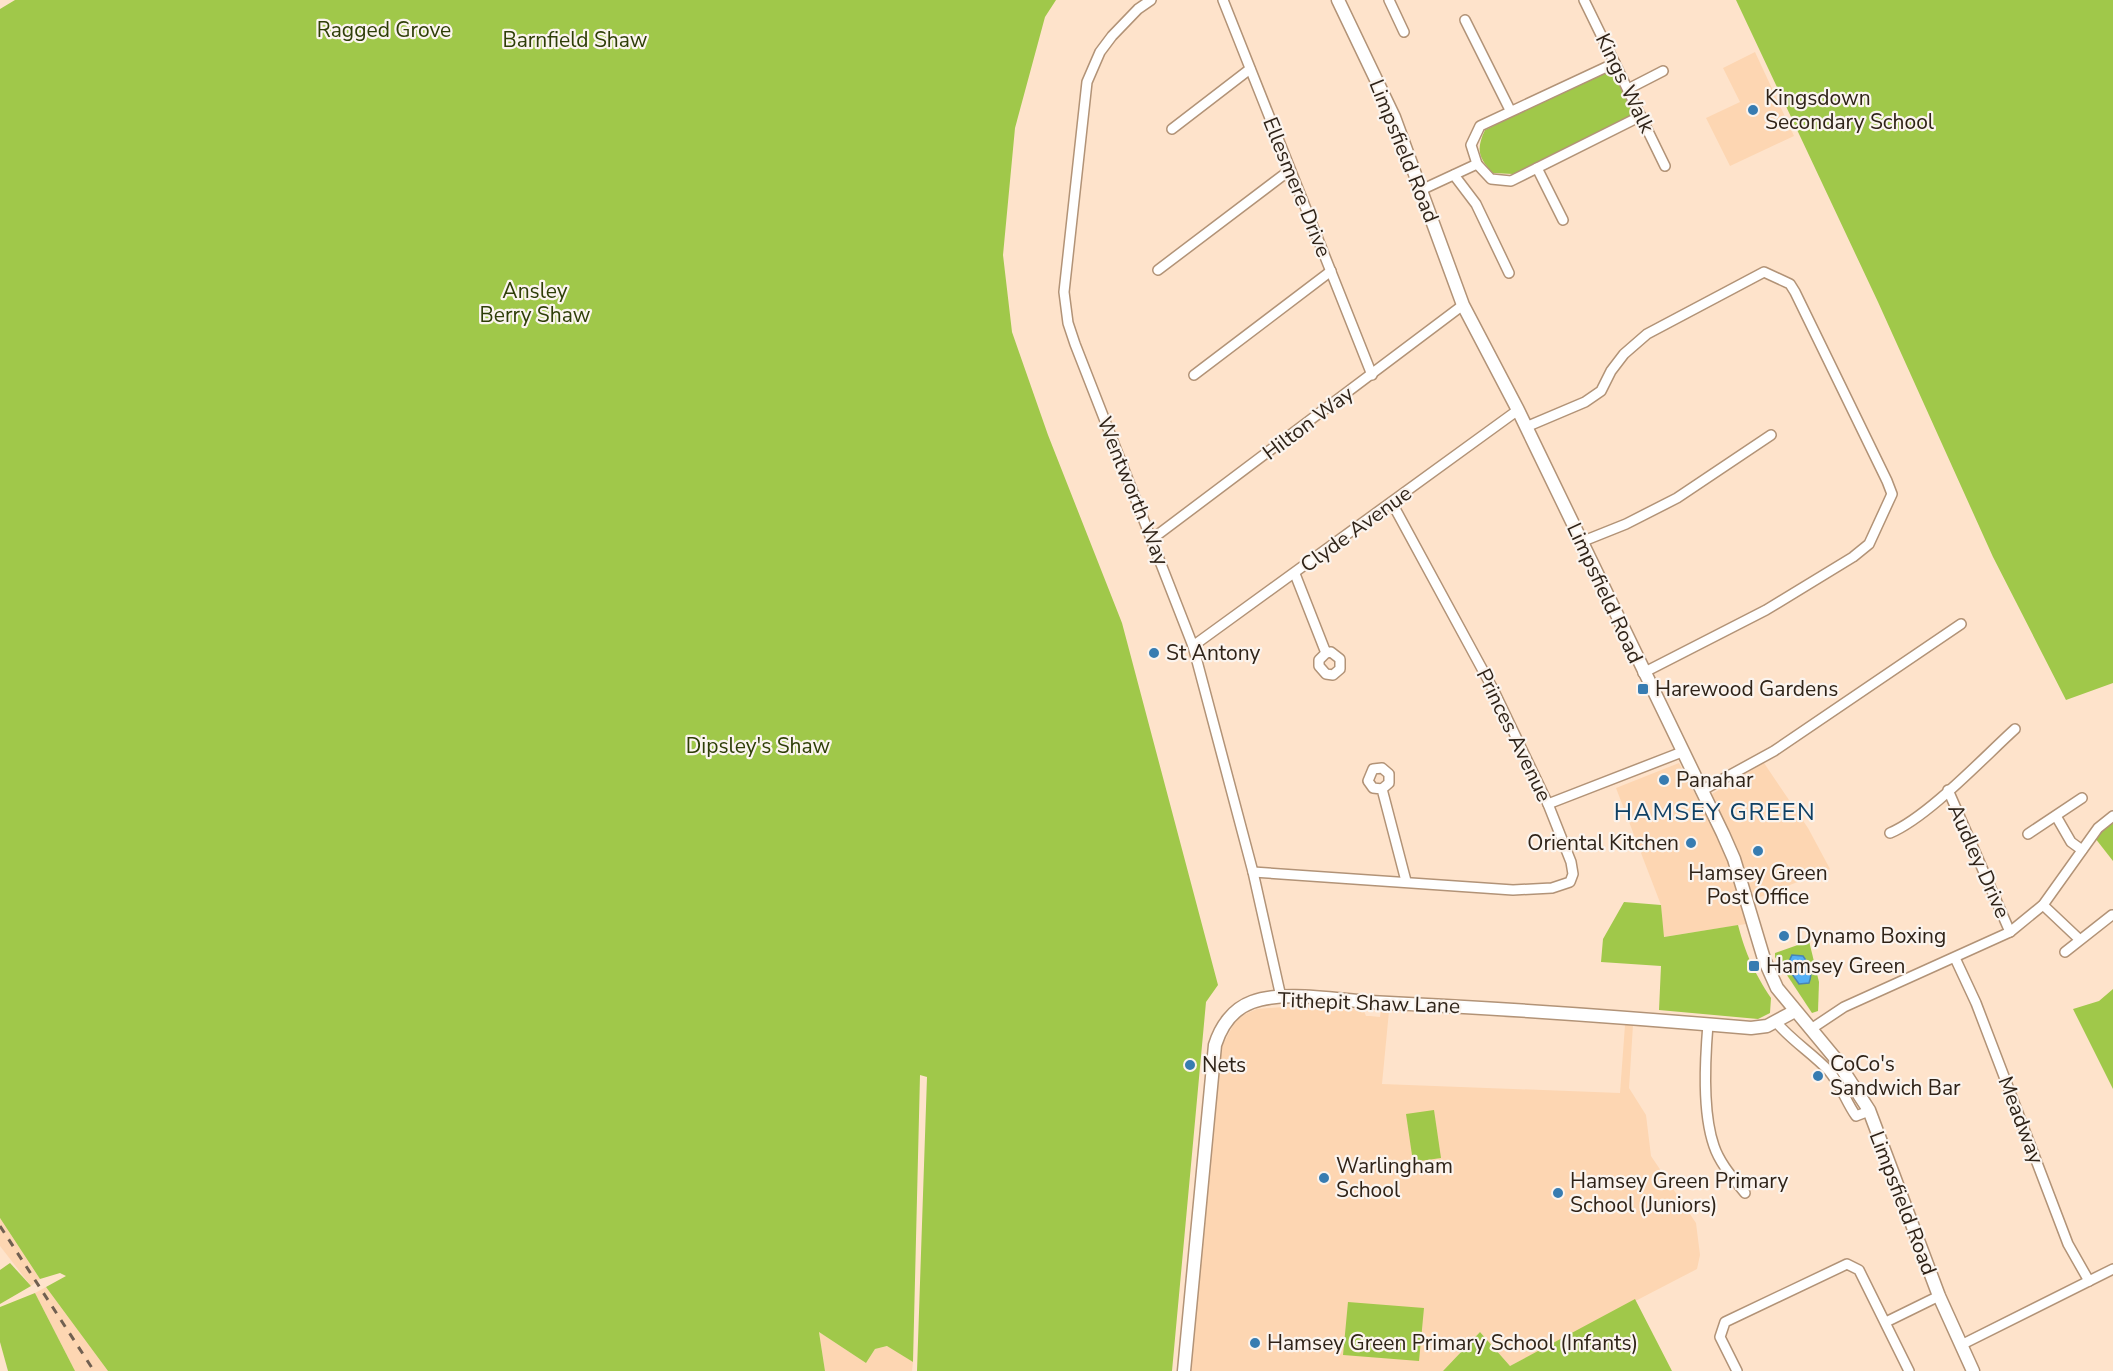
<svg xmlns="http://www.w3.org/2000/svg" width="2113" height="1371" viewBox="0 0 2113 1371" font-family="'Nunito Sans',sans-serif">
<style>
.built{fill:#fdd6b2}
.green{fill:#a0c84a}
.water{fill:#54aff5;stroke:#4985b3;stroke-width:1.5}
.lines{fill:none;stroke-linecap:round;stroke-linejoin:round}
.street-casing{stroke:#b29377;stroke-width:12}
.secondary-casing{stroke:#b29377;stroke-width:15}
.street{stroke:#fff;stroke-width:9}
.secondary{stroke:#fff;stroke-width:12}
.rail{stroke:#716051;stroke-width:3;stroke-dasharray:8 8;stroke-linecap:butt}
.poi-dot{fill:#377cb1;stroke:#fbf4ee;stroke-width:2}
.labels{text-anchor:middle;stroke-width:4.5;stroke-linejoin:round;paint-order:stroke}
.park-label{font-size:21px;fill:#2e3e07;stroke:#fbf4ee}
.street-label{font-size:21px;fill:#2f2318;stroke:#fbf4ee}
.poi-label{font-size:21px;fill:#2f2318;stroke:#fbf4ee;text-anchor:start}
.quarter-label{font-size:24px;letter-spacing:1.5px;fill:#0f4064;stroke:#fbf4ee}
</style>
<rect width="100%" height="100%" fill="#fee3cb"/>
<g class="built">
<polygon points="1755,52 1794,136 1730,166 1706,118 1740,102 1723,68"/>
<polygon points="1679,763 1715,832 1737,884 1746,924 1663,937 1661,905 1616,788"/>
<polygon points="1764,763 1808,828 1830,869 1755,899 1712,794"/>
<polygon points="1283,1007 1363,1009 1366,1016 1370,1016 1380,1017 1381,1010 1389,1011 1382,1084 1620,1093 1625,1025 1633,1025 1629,1088 1646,1115 1651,1156 1696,1223 1700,1255 1697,1269 1510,1366 1480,1332 1443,1371 1190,1371 1222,1046 1235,1022 1245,1014 1257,1009"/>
<polygon points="0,1218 40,1279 31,1286 0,1246"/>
<polygon points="46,1287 108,1371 75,1371 35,1293"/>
<polygon points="819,1332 866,1363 875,1349 888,1346 913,1362 912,1371 825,1371"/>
</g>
<g class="green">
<polygon points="15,0 1056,0 1045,17 1015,128 1003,255 1012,332 1048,435 1122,623 1218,985 1206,1002 1172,1371 917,1371 927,1077 920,1075 913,1362 887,1346 875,1349 866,1363 819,1332 825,1371 108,1371 46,1287 66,1276 60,1273 40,1279 0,1218 0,9"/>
<polygon points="1736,0 2113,0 2113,683 2066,700 1993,557 1878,302"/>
<path d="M1604,73H1616L1633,108L1632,117L1513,174L1493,173C1478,158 1476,149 1485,130Z"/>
<polygon points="2113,820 2113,861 2095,838"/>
<path d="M1624,902L1661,905L1664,937L1738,925C1746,955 1754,972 1771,998L1770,1013L1758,1019L1659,1010L1661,966L1601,962L1603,939Z"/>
<polygon points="1809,941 1819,982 1818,1011 1812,1013 1775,957 1775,953"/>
<polygon points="2113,989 2113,1089 2073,1009 2099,1001"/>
<polygon points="1434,1110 1441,1158 1413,1162 1406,1114"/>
<polygon points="10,1263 31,1286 0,1304 0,1270"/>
<polygon points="35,1293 75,1371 8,1371 0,1342 0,1307"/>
<polygon points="1635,1299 1672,1371 1443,1371 1480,1332 1510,1366"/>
<polygon points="1348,1302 1424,1308 1419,1361 1343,1355"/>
</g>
<path class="water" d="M1792,955L1803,956C1810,966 1813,972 1809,983L1799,984C1792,974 1785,967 1792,955Z"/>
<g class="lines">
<g class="street-casing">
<g id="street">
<polyline points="1151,0 1138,9 1112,36 1100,52 1087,82 1064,292 1068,323 1075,344 1193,646 1253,872 1281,997"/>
<polyline points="1223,0 1372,375"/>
<polyline points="1389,0 1404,32"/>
<polyline points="1584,0 1665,166"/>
<polyline points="1465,20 1510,110"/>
<polyline points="1628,89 1663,71"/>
<polyline points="1172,129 1250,69"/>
<polyline points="1477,164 1491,179 1511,181 1641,116"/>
<polyline points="1537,168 1563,220"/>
<polyline points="1454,175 1476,204 1509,273"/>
<polyline points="1421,190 1477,164 1471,145 1480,126 1615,63"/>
<polyline points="1158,270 1290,170"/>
<polyline points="1194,375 1331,271"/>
<polyline points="1526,427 1585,402 1601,391 1611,371 1624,354 1647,334 1764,272 1790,284 1795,292 1887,481 1892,494 1869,544 1853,557 1766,610 1643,673"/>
<polyline points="1152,539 1463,305"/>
<polyline points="1581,542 1626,524 1677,498 1771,435"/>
<polyline points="1295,574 1326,653 1319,660 1319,666 1326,674 1333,675 1340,669 1340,659 1331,652 1326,653"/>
<polyline points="1193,646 1518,410"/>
<polyline points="1382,789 1373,788 1368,781 1373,769 1382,768 1389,774 1389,783 1382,789 1406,881"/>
<polyline points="1948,790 2010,932"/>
<polyline points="1701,791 1774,751 1961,624"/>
<polyline points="1548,804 1682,752"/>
<polyline points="2056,816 2071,842 2082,850"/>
<path d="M1890,833C1928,817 1983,758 2015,729"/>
<polyline points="2028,834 2082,798"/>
<polyline points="1253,872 1513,890 1552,888 1570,882 1573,874 1571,862 1548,804 1493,689 1392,503"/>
<polyline points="2043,905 2079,939"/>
<polyline points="2065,952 2112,915"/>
<polyline points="1955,958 1976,1003 2068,1244 2089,1281"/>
<path d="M1776,1022C1792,1041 1812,1053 1829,1071C1841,1085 1846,1102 1856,1116L1869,1111"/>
<path d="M1708,1024C1705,1060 1702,1112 1714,1146C1720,1164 1734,1179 1745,1193"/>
<polyline points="1811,1029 1844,1007 2010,932 2043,905 2098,828 2113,816"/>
<polyline points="1886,1322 1939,1296"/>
<polyline points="1961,1345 2113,1269"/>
<polyline points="1737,1371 1720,1337 1725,1322 1847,1264 1859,1270 1909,1371"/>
</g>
</g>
<g class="secondary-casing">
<g id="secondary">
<polyline points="1338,0 1394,117 1463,305 1518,410 1723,834 1734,859 1764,959 1777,988 1835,1058 1869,1110 1939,1296 1973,1371"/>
<path d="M1184,1371L1215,1045C1221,1026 1233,1009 1252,1002C1283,990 1337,1000 1370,1002C1497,1008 1624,1017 1751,1028L1767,1026L1795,1011"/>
</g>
</g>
<use href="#street" class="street"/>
<use href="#secondary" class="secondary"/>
<polyline class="rail" points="0,1226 94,1371"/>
</g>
<g class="poi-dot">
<circle cx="1753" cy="110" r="6"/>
<circle cx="1154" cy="653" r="6"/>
<rect x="1637" y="683" width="12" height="12" rx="3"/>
<circle cx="1664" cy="780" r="6"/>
<circle cx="1691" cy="843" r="6"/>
<circle cx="1758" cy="851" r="6"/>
<circle cx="1784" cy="936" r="6"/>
<rect x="1748" y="960" width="12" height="12" rx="3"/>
<circle cx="1190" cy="1065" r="6"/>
<circle cx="1818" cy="1076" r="6"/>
<circle cx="1324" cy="1178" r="6"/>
<circle cx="1558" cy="1193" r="6"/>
<circle cx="1255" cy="1343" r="6"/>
</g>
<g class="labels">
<g class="park-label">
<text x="384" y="37">Ragged Grove</text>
<text x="575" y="47">Barnfield Shaw</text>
<text x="535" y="298">Ansley<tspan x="535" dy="24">Berry Shaw</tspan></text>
<text x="758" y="753">Dipsley's Shaw</text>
</g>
<g class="street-label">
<text transform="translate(1625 83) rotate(64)" y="7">Kings Walk</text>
<text transform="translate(1404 151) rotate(68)" y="7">Limpsfield Road</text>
<text transform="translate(1297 187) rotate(68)" y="7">Ellesmere Drive</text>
<text transform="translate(1308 423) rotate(-37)" y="7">Hilton Way</text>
<text transform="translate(1133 491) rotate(68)" y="7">Wentworth Way</text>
<text transform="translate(1356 529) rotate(-36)" y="7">Clyde Avenue</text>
<text transform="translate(1605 593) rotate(65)" y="7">Limpsfield Road</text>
<text transform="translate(1514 735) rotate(64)" y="7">Princes Avenue</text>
<text transform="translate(1979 861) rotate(66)" y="7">Audley Drive</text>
<text transform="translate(1369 1003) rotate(2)" y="7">Tithepit Shaw Lane</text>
<text transform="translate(2021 1120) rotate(69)" y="7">Meadway</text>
<text transform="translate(1903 1203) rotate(69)" y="7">Limpsfield Road</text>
</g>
<g class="poi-label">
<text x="1765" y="105">Kingsdown<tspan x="1765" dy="24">Secondary School</tspan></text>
<text x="1166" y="660">St Antony</text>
<text x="1655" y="696">Harewood Gardens</text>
<text x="1676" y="787">Panahar</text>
<text x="1679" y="850" text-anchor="end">Oriental Kitchen</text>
<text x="1758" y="880" text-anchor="middle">Hamsey Green<tspan x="1758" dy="24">Post Office</tspan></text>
<text x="1796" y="943">Dynamo Boxing</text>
<text x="1766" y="973">Hamsey Green</text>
<text x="1830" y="1071">CoCo's<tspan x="1830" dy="24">Sandwich Bar</tspan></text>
<text x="1202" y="1072">Nets</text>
<text x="1336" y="1173">Warlingham<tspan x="1336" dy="24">School</tspan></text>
<text x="1570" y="1188">Hamsey Green Primary<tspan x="1570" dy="24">School (Juniors)</tspan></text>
<text x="1267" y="1350">Hamsey Green Primary School (Infants)</text>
</g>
<g class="quarter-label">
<text x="1715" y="820">HAMSEY GREEN</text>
</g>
</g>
</svg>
